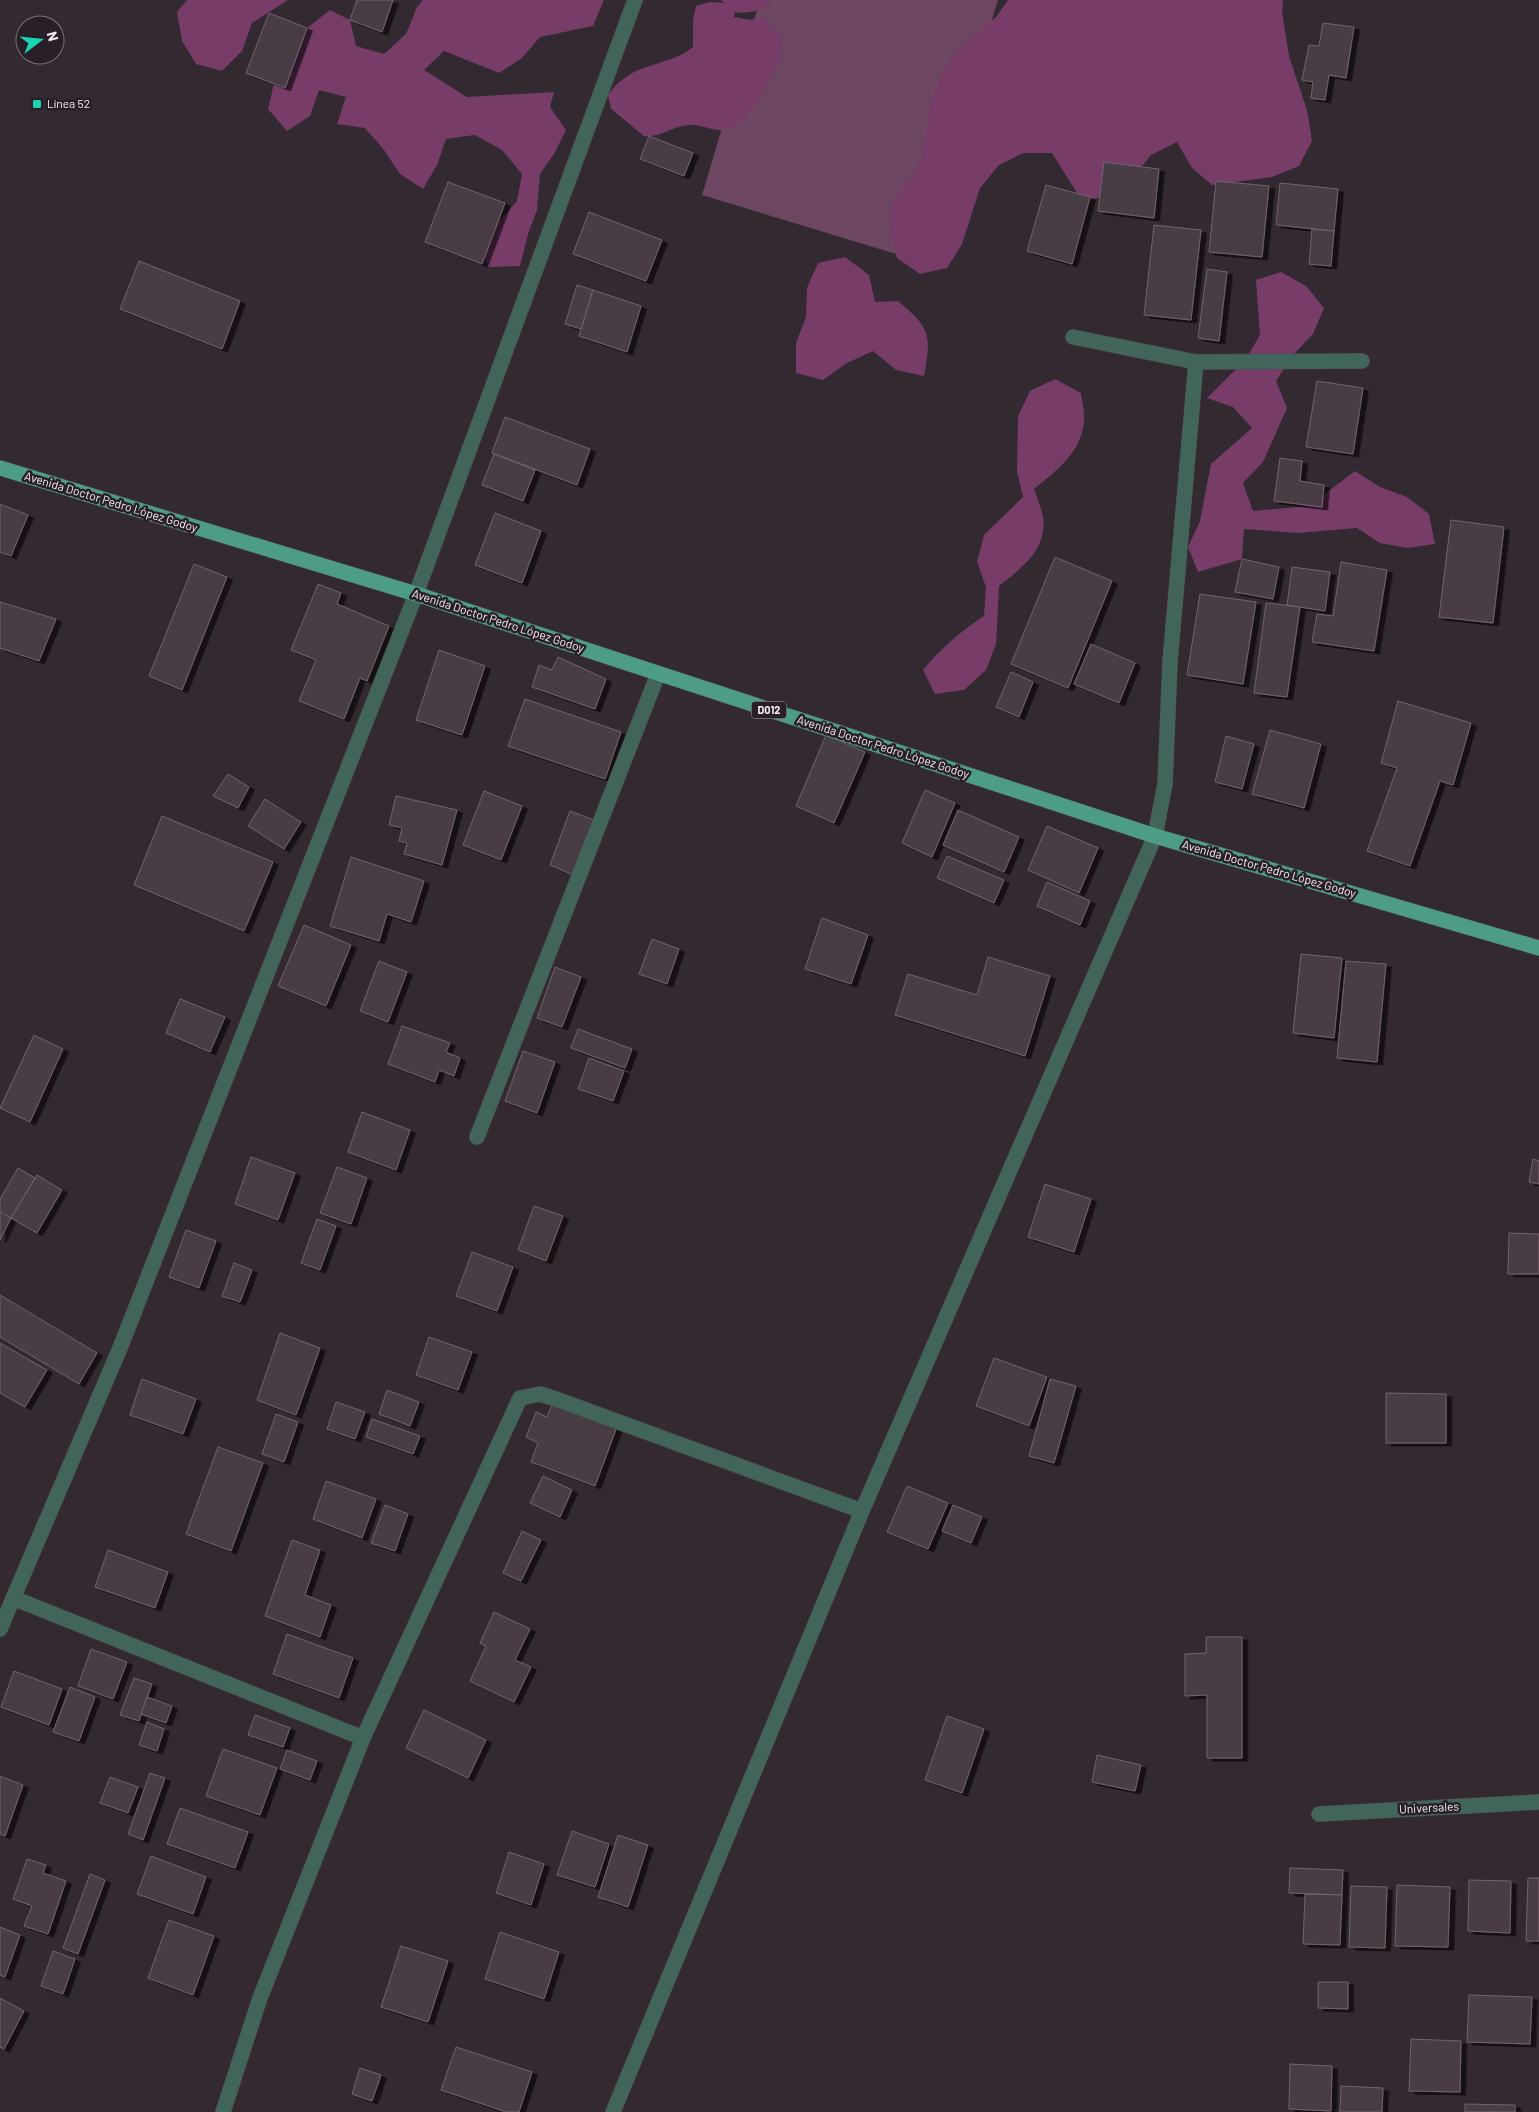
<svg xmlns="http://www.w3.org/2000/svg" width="1539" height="2112" viewBox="0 0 1539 2112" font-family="Barlow,sans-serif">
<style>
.green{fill:#6d4662}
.forest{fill:#773d68}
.building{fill:#493d45;stroke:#70646c;filter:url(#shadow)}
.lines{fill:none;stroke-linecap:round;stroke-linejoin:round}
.minor-casing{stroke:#4e444b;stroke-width:16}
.primary-casing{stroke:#4e444b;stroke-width:16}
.minor{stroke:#41655b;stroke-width:15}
.primary{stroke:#4d9c88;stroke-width:15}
.poi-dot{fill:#18d5b2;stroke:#291f26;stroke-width:2}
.labels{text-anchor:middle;stroke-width:5;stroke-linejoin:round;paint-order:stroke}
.shield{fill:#291f26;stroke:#b7afb5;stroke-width:1}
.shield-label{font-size:11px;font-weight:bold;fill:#f4edf2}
.poi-label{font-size:12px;fill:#f4edf2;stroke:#291f26;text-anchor:start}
.street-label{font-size:12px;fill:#f4edf2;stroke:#291f26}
</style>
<defs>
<filter id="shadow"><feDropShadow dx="5.5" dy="3" stdDeviation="0" flood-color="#0009"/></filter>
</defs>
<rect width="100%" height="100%" fill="#332930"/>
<polygon class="green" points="760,0 998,0 919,261 702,195"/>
<g class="forest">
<polygon points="187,0 288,0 252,23 242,51 222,71 196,64 182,41 177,12"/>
<polygon points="423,0 604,0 593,26 540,37 522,58 499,73 444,51 424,70 467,97 554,92 550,107 566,130 554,154 540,174 537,210 528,234 520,266 488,267 480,243 517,201 522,174 502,150 475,135 446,139 437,165 423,189 400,174 384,150 365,128 337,124 346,97 319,90 310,116 287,131 268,109 275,79 291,55 307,28 330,10 350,20 356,46 384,54 406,34 417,7"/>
<path d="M721,0H772C760,11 752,14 735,12L734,17L749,20L763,18C769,25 780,34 781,43C784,65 751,115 732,127C719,135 705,125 692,125C675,124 661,138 644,136L611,109L608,95C634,59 663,70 693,47V20L696,6L710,2L724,3Z"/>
<polygon points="1008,0 1283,0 1282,11 1289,56 1307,110 1312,141 1299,166 1272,177 1212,185 1192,168 1177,142 1151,155 1133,177 1109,196 1082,201 1052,153 1023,153 999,165 980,188 962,244 947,268 920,274 897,258 891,231 892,203 909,182 922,160 931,104 940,78 955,54 996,17"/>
<path d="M845,257L869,275L875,302L898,301C930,328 932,335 924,376L896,370L873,351L847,363L823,380L796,373V343L806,317L807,288L818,263Z"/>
<polygon points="1281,272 1306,286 1324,308 1313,334 1292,356 1276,381 1287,408 1263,462 1243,483 1253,511 1309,506 1355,471 1380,487 1407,497 1429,514 1435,544 1407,548 1380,543 1357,528 1299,533 1244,529 1242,559 1198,572 1188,547 1200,521 1211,464 1252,428 1233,407 1207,398 1246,359 1260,335 1256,280"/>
<path d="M1055,379L1081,393C1082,402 1085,412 1084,421C1082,452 1056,471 1034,489C1037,498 1041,507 1043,516C1048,549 1022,568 999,586L996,644L986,670L964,690L935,694L923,670C941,648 960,632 984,616L986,587L977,562L984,535L1023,497L1017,471L1018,416L1030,391Z"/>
</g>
<g class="building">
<polygon points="357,0 393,0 382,32 350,20"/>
<polygon points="269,13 307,28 285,88 246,73"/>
<polygon points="1323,23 1354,27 1346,78 1329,75 1325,100 1311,98 1313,82 1302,80 1309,45 1319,46"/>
<polygon points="649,136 693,153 684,176 640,159"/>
<polygon points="1104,162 1159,169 1154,218 1098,211"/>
<polygon points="1216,181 1269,186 1262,257 1209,252"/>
<polygon points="448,182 505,203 482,264 425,242"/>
<polygon points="1280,183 1338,189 1334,231 1276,225"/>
<polygon points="1046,185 1090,197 1072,264 1027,251"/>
<polygon points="589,212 662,240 646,281 573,254"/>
<polygon points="1154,225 1201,230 1191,320 1144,315"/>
<polygon points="1312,229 1334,231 1331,266 1309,264"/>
<polygon points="139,261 240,301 222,349 120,309"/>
<polygon points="1207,269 1227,272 1219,341 1198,338"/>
<polygon points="577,285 593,290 581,329 565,324"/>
<polygon points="593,290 641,306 627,352 579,336"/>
<polygon points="1317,381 1363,388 1353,454 1306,447"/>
<polygon points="505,417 590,449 577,485 492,453"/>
<polygon points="494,454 535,470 523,501 482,485"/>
<polygon points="1280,458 1302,461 1300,481 1324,485 1322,507 1274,501"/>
<polygon points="0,504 28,515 11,556 0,552"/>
<polygon points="495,513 541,531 522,583 475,565"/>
<polygon points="1451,520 1504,527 1493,623 1439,617"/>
<polygon points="1055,557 1112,581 1068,688 1011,664"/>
<polygon points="1242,559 1279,567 1273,599 1235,592"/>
<polygon points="1341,562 1387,570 1374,651 1312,642 1317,614 1333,616"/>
<polygon points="194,564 227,577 182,690 149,676"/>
<polygon points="1292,567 1330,572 1325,611 1287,605"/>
<polygon points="318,584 341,593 337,604 389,626 367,681 360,678 344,719 299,701 316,660 291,650"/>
<polygon points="1200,594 1256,602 1243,684 1187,675"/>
<polygon points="0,602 56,619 39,661 0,648"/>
<polygon points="1266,603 1300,607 1287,697 1254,693"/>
<polygon points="1091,644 1135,663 1119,703 1074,684"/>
<polygon points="439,650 485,666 462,735 416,720"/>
<polygon points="558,657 606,679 595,709 532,687 539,665 552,670"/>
<polygon points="1011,672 1033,682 1019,717 996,707"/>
<polygon points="525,699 621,732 605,779 508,746"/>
<polygon points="1398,701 1471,723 1453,785 1440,781 1410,866 1367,851 1397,768 1381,763"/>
<polygon points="1270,730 1321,744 1304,808 1252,794"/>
<polygon points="826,735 865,752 834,823 796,806"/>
<polygon points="1226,736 1254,744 1242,789 1215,782"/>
<polygon points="228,774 249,787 238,808 213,796"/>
<polygon points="925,790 955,803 932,857 902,843"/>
<polygon points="484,791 522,806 501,860 463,845"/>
<polygon points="396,796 457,810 442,865 404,854 407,843 399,841 402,828 389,825"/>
<polygon points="265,799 301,822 284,849 248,826"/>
<polygon points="958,810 1019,837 1004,872 943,845"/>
<polygon points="570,811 594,820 573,875 550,865"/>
<polygon points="162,816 273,862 244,931 134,885"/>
<polygon points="1047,826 1098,848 1079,893 1028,870"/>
<polygon points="947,856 1004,880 994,903 937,878"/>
<polygon points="351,857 424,881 411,922 387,914 379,941 330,926"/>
<polygon points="1047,882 1090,901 1080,925 1037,906"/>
<polygon points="822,918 868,935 851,984 805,969"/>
<polygon points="304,925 351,945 326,1006 278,986"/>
<polygon points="652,939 679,949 667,984 639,974"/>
<polygon points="1301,954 1342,958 1334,1038 1293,1033"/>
<polygon points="988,957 1050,976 1025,1056 895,1015 908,974 977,995"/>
<polygon points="379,961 407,972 388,1022 360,1011"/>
<polygon points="1346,961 1386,964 1377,1062 1337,1058"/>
<polygon points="555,967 581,977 562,1027 537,1018"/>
<polygon points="180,999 225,1017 210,1052 166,1033"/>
<polygon points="402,1026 450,1043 446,1052 460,1058 454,1076 439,1070 435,1082 388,1064"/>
<polygon points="578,1029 632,1049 625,1068 571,1048"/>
<polygon points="34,1035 63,1049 30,1122 0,1108"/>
<polygon points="523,1051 555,1062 537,1113 505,1101"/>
<polygon points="589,1058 624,1071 613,1101 578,1089"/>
<polygon points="362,1112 410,1130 396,1170 348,1152"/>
<polygon points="251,1157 295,1173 278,1220 235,1204"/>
<polygon points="1533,1159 1539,1161 1539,1184 1529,1182"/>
<polygon points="337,1167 367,1178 351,1224 320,1213"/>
<polygon points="18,1168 35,1178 11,1219 0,1213 0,1199"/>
<polygon points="37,1175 62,1190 37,1233 11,1218"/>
<polygon points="1045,1184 1091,1199 1074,1252 1028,1237"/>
<polygon points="534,1206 563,1216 546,1261 518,1250"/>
<polygon points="0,1212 11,1218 0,1240"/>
<polygon points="317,1219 336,1226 320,1270 301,1263"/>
<polygon points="186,1230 216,1241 199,1288 169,1277"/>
<polygon points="1509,1233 1539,1234 1539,1274 1508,1274"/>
<polygon points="472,1252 513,1267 497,1311 456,1296"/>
<polygon points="234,1263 252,1270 240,1302 222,1296"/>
<polygon points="0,1295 97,1353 79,1384 0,1337"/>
<polygon points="280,1333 320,1348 296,1415 257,1400"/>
<polygon points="429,1337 472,1352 458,1390 416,1375"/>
<polygon points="0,1343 47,1370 25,1407 0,1393"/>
<polygon points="994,1358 1047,1377 1029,1426 976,1406"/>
<polygon points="142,1379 196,1399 183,1434 130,1415"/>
<polygon points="1050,1379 1076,1386 1054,1463 1029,1456"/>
<polygon points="387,1390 419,1402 410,1426 379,1414"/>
<polygon points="1386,1393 1446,1394 1446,1443 1386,1443"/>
<polygon points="554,1400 618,1424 595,1486 531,1462 538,1443 526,1437 536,1412 547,1417"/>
<polygon points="336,1402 365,1412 355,1439 327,1429"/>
<polygon points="276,1414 298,1422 284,1462 262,1454"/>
<polygon points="372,1419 420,1436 413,1454 366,1437"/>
<polygon points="218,1447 263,1463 231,1551 186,1534"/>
<polygon points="543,1476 572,1490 560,1517 530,1503"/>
<polygon points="326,1481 376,1499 362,1538 313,1519"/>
<polygon points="907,1486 948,1503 928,1549 887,1532"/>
<polygon points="385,1505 408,1514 395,1551 371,1543"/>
<polygon points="953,1505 982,1517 971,1543 942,1531"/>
<polygon points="522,1531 541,1540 521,1581 503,1573"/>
<polygon points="292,1540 320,1550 305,1595 331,1605 320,1637 265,1616"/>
<polygon points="108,1550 168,1572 155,1608 95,1587"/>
<polygon points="494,1612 530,1629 515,1660 531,1667 514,1702 470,1681 486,1646 480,1643"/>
<polygon points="287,1634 353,1658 339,1698 273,1674"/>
<polygon points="1206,1637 1242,1637 1242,1758 1207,1758 1207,1695 1185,1696 1185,1654 1206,1653"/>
<polygon points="91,1649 127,1662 113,1699 78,1686"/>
<polygon points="14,1671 62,1689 49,1725 1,1707"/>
<polygon points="134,1678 152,1684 139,1721 120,1715"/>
<polygon points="70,1687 95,1697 79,1741 53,1732"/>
<polygon points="147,1697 172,1706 166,1723 141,1714"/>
<polygon points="424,1710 486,1740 468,1778 406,1748"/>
<polygon points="255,1715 290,1728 283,1747 248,1735"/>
<polygon points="947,1716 984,1729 962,1793 925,1780"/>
<polygon points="147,1722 164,1729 157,1751 139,1745"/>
<polygon points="223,1749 277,1768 260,1815 206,1796"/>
<polygon points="287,1750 317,1761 310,1780 280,1769"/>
<polygon points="1097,1755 1141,1765 1135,1791 1092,1782"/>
<polygon points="150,1773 165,1778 143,1840 128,1834"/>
<polygon points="0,1776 23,1785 5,1836 0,1834"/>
<polygon points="110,1777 138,1787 128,1813 100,1803"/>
<polygon points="180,1808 248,1832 235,1868 167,1844"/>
<polygon points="572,1831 609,1844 595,1887 557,1875"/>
<polygon points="618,1835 648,1845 628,1907 598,1897"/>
<polygon points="509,1852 544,1864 531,1905 496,1893"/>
<polygon points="151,1856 206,1877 193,1914 137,1894"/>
<polygon points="27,1859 46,1865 43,1873 66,1881 48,1934 24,1926 32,1906 13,1899"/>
<polygon points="1290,1868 1343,1870 1342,1895 1289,1893"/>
<polygon points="90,1874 105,1880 78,1954 63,1948"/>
<polygon points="1528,1878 1539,1878 1539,1941 1526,1941"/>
<polygon points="1469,1880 1511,1881 1510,1933 1468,1931"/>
<polygon points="1397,1885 1450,1887 1448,1947 1395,1946"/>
<polygon points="1351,1886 1387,1887 1385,1948 1349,1947"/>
<polygon points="1305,1894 1342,1895 1340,1945 1303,1944"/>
<polygon points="169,1920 214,1936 193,1995 148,1978"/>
<polygon points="0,1927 20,1935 5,1977 0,1975"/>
<polygon points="500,1932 559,1952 544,1999 485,1979"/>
<polygon points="401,1946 448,1961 428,2022 381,2007"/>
<polygon points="53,1951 75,1959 63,1994 41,1986"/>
<polygon points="1318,1982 1348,1982 1348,2009 1318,2008"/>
<polygon points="1469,1995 1532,1997 1530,2044 1467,2042"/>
<polygon points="0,1998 24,2011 4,2049 0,2047"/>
<polygon points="1411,2039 1461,2041 1460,2092 1409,2091"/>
<polygon points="456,2047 532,2072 519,2112 506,2112 441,2090"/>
<polygon points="1290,2064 1332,2066 1331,2111 1289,2109"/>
<polygon points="360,2068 381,2075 372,2101 352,2094"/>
<polygon points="1341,2086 1383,2088 1382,2112 1340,2112"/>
<polygon points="1465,2104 1515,2105 1515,2112 1465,2112"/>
</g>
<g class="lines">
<g class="minor-casing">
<g id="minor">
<polyline points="1073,337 1196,362 1362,361"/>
<polyline points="477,1137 658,674"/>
<polyline points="13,1598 363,1738"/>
<polyline points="0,1629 120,1348 416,594 635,0"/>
<polyline points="1319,1814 1539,1802"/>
<polyline points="223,2112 260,1998 363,1738 520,1398 540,1394 556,1399 862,1511"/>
<polyline points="613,2112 862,1511 1155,836 1165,784 1170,662 1196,362"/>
</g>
</g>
<g class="primary-casing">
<polyline id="primary" points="0,468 416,594 1155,836 1539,948"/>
</g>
<use href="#minor" class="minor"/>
<use href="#primary" class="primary"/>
</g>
<rect class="poi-dot" x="32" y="99" width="10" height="10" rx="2.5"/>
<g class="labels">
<rect class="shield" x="751.5" y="701.5" width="35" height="17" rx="4"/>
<g class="shield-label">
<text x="769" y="714">D012</text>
</g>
<g class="poi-label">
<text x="47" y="108">Línea 52</text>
</g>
<g class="street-label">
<text transform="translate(111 502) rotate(17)" y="4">Avenida Doctor Pedro López Godoy</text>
<text transform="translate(498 621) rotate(18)" y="4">Avenida Doctor Pedro López Godoy</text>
<text transform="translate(883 747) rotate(18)" y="4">Avenida Doctor Pedro López Godoy</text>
<text transform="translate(1269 869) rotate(16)" y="4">Avenida Doctor Pedro López Godoy</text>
<text transform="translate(1429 1808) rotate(-3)" y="4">Universales</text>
</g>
</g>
<g transform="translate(40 40) rotate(74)"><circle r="24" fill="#291f26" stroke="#7a7178"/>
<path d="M0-4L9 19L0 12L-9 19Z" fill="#18d5b2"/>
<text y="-8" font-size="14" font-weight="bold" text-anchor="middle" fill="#f4edf2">N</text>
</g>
</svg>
